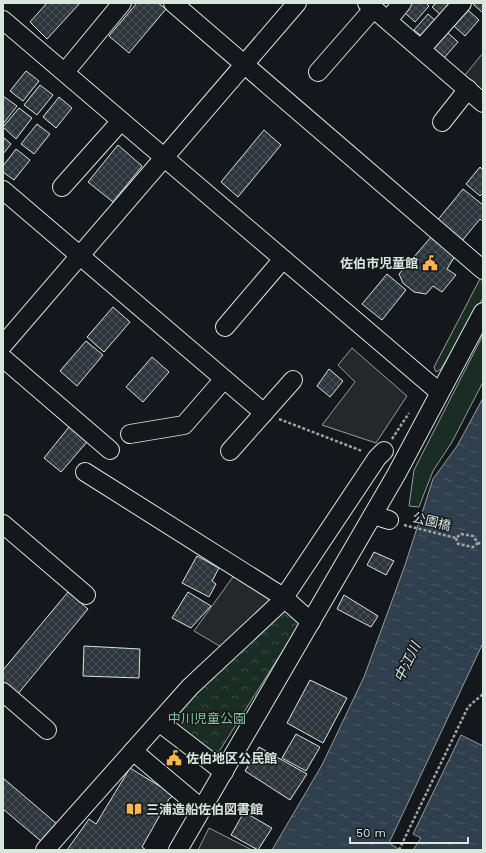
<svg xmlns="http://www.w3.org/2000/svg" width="486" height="853" viewBox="0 0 486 853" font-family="'Work Sans','Noto Sans JP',sans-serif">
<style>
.green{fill:#1a2d24;stroke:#939e99}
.park{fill:url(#park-crowns);stroke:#939e99}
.parking{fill:#24282b;stroke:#939e99}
.water{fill:url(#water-ripples);stroke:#939e99}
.building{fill:url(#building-cross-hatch);stroke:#d8e6dc}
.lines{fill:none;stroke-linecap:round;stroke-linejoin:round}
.minor-casing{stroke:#d8e6dc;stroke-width:20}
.path{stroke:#9da8a2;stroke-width:2.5;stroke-dasharray:3 2;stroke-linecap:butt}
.minor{stroke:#14181c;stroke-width:18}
.labels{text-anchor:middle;stroke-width:3;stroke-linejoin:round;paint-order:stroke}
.poi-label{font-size:13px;font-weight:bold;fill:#d8e6dc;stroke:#14181c;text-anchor:start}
.street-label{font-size:13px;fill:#d8e6dc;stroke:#14181c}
.park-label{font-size:13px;fill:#8ac095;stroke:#14181c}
.water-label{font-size:14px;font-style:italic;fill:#d8e6dc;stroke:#14181c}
</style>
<defs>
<pattern id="park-crowns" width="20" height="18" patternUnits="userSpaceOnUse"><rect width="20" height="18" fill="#1a2d24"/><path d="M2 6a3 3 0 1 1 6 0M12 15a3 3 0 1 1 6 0" fill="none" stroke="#3b4b43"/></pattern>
<pattern id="water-ripples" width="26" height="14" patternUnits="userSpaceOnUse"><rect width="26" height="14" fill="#2f3f4d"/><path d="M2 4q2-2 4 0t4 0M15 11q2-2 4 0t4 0" fill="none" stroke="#4c5b66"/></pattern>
<pattern id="building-cross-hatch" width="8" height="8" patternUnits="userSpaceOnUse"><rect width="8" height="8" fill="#2c363c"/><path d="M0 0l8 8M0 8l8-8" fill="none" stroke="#4a5358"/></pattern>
</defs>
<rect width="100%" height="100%" fill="#14181c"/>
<g class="green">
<polygon points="482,275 483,298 441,369 436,372 434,367"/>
<polygon points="483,335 483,382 452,442 433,471 419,507 409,506 414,470"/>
</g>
<polygon class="park" points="284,605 301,622 213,761 166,724"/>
<g class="parking">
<polygon points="483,53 483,91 465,75"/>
<polygon points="352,348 407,396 376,443 322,425 355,382 338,365"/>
<polygon points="235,574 272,600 223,648 194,631"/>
<polygon points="209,828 252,850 198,850"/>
</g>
<g class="water">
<polygon points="483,398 483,643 389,843 400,850 272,850 322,765 364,677 404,568 433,479 457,446"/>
<polygon points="461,735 483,746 483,850 413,850 421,838 413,834"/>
</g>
<g class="building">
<polygon points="47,3 80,3 47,39 30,22"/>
<polygon points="137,3 158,3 166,9 129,53 109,36"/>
<polygon points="412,3 426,3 429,6 415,22 404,12"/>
<polygon points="436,3 456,3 443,17 432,7"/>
<polygon points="474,3 483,3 483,13 473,4"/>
<polygon points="468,10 479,20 465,36 454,26"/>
<polygon points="428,14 439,24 425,39 414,30"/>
<polygon points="447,32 458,42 444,58 433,48"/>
<polygon points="26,71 39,81 23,101 10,91"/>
<polygon points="40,85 53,95 37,115 24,105"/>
<polygon points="3,96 17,106 3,124"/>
<polygon points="59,97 72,108 56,128 43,117"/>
<polygon points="19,108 32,118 16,139 3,127"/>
<polygon points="37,124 50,134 34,154 21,144"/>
<polygon points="264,130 281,145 238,197 221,182"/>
<polygon points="3,137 11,144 3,154"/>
<polygon points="118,145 142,166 113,202 88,182"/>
<polygon points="16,149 30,160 14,180 3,172 3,166"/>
<polygon points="480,167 483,170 483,193 480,196 466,184"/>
<polygon points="463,189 483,205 483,222 480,219 461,242 436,222"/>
<polygon points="432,236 455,256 447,269 456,275 442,292 433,286 426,294 414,292 403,283 399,274"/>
<polygon points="387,274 406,290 382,320 362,304"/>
<polygon points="113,307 130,322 104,352 87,337"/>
<polygon points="86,341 103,355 77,386 60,371"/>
<polygon points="152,357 169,372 143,402 126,387"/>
<polygon points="329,369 343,381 330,397 317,386"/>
<polygon points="69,427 87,442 61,472 44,458"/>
<polygon points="374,552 394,561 386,575 367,565"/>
<polygon points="197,556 219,568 212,581 216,584 209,597 182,583"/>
<polygon points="68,592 88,609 17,695 3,683 3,670"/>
<polygon points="188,592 211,606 191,628 172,618"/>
<polygon points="344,595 378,616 371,627 337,609"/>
<polygon points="84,646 140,649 139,678 83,676"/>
<polygon points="310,680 347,698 323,743 287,723"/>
<polygon points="296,734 320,747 306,771 282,758"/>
<polygon points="259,747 307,774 290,800 245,771"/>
<polygon points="130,768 174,795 169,799 142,847 146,850 67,850 89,819 96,824"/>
<polygon points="3,778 57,824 42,842 3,809"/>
<polygon points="244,812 272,828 258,850 231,835"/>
</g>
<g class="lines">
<g class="minor-casing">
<g id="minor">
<polyline points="173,3 483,270"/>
<polyline points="367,3 483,103"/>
<polyline points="3,20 439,392"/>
<polyline points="388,20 402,3"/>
<polyline points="421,49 462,3"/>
<polyline points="65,72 122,3"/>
<polyline points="318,72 374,8"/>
<polyline points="442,122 468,89"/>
<polyline points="62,187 121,121"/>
<polyline points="3,190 264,413"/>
<polyline points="225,327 283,259"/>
<polyline points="3,345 297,3"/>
<polyline points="3,358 110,450"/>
<polyline points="130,434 184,425 224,379"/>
<polyline points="230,451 293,380"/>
<polyline points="85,472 283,597 311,622"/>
<polyline points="373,515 389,520"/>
<polyline points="3,524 86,595"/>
<polyline points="3,692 47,730"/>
<polyline points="159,722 224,772"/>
<polyline points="133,751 202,809"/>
<polyline points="45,850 190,687 281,602 377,458 384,451"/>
<polyline points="178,850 396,475 483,312"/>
</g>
</g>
<g class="path">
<polyline points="279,419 362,451"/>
<polyline points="392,439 409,413"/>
<polyline points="404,525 456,538 461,534 473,536 478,543 483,544"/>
<polyline points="456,538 458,544 473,547 478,543"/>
<polyline points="399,850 468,707 483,694"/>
</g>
<use href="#minor" class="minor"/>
</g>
<defs>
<g id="civic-bare" transform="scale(1.2)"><path d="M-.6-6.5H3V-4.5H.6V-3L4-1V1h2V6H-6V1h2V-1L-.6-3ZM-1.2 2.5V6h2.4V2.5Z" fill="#ffb74d" stroke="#14181c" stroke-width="2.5" paint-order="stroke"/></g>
<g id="library-bare" transform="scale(1.2)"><path d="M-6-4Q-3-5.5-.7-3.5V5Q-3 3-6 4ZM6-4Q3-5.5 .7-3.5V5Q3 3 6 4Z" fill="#ffb74d" stroke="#14181c" stroke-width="2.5" paint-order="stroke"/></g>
</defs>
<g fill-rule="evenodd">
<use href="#civic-bare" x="430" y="263"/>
<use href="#civic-bare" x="174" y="758"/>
<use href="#library-bare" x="134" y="809"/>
</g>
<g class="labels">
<g class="poi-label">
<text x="418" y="268" text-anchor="end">佐伯市児童館</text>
<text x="186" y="763">佐伯地区公民館</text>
<text x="146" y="814">三浦造船佐伯図書館</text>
</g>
<g class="street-label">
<text transform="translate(432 521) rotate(14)" y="5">公園橋</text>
</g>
<g class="park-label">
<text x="207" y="723">中川児童公園</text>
</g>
<g class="water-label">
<text transform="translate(407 662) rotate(-64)" y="5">中江川</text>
</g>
</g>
<rect width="486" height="853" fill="none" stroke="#d8e6dc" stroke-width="8"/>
<path d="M350 837v6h118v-6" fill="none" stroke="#d8e6dc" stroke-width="2"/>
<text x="356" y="837" font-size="12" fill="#d8e6dc" stroke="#14181c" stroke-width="3" paint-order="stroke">50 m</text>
</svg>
